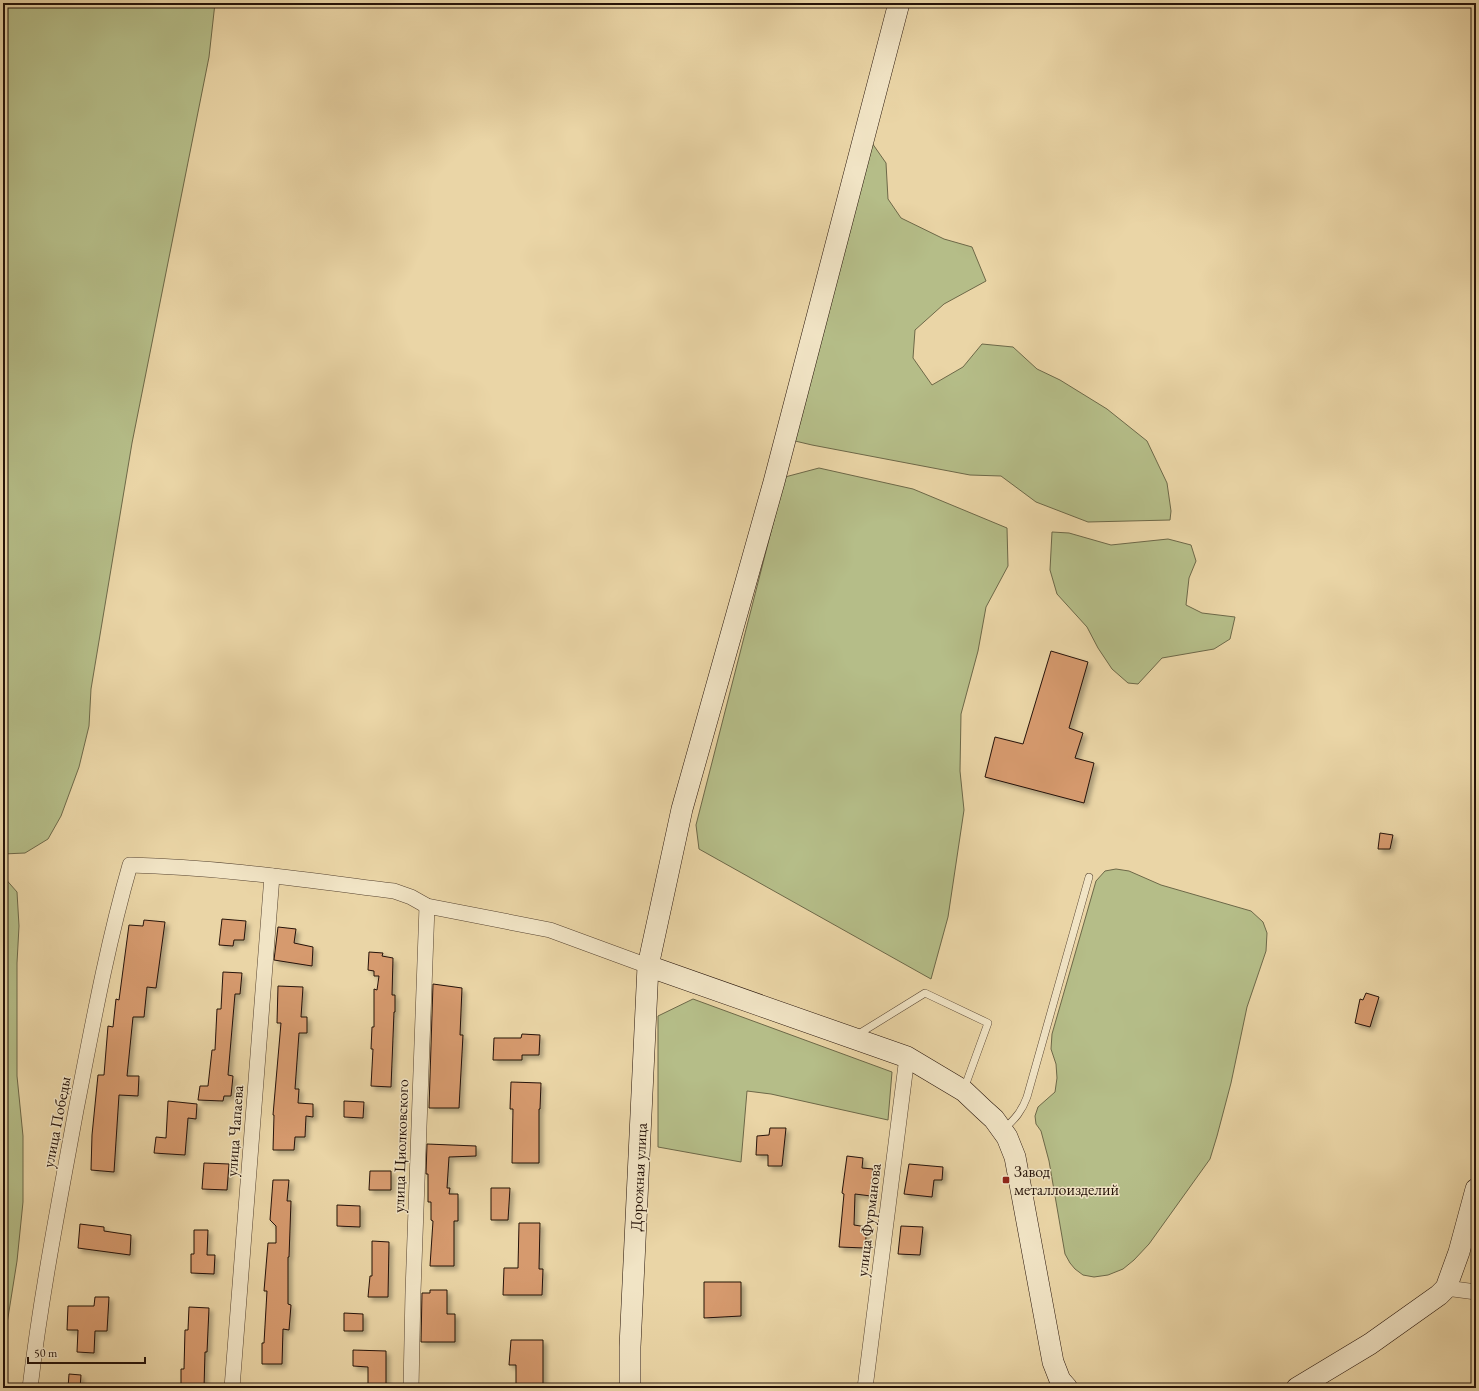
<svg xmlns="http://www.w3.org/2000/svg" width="1479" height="1391" viewBox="0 0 1479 1391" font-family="'EB Garamond',serif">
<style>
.green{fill:#b5bd88;stroke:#6d6848}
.building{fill:#d69a6e;stroke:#251208;filter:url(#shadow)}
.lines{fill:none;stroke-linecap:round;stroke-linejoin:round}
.lane-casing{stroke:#564330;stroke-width:8}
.street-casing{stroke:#564330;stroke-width:16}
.secondary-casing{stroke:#251208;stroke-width:22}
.lane{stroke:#f1e4c5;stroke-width:7}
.street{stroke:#f1e4c5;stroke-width:15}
.secondary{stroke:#f1e4c5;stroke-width:21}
.poi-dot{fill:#8f2418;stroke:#f1e4c5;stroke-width:1.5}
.labels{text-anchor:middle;stroke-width:3;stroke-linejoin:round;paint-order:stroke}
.street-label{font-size:16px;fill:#251208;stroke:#f1e4c5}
.poi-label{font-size:16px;fill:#251208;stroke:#f1e4c5;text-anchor:start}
</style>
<defs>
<filter id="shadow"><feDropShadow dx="3.5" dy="3.5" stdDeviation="2" flood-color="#0004"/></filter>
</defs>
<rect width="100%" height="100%" fill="#ead5a6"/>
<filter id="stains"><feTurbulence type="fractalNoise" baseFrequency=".005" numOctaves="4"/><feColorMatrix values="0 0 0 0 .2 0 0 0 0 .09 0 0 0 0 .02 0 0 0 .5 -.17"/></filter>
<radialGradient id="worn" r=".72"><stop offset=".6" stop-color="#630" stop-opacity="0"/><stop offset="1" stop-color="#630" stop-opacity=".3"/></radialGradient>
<g class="green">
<polygon points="3,3 215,3 209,57 132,443 91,689 89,726 79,767 61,816 48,839 25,853 3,854"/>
<polygon points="872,143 886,163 888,199 901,218 944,239 972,247 986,281 944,304 915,330 913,358 932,385 963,367 982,344 1013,347 1037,369 1060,380 1107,409 1147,441 1167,483 1171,511 1170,520 1088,522 1036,502 1001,476 970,475 812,445 795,441"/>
<polygon points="819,468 913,489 1007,528 1008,566 986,607 978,651 961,714 960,771 964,810 948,917 931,979 699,849 696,825 785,477"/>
<polygon points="1052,532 1069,533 1111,545 1168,539 1191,545 1196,561 1189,578 1186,605 1202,613 1235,617 1230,639 1214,649 1162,658 1138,684 1128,683 1112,669 1098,648 1087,627 1057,594 1050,570"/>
<polygon points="1116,869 1129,871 1161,885 1251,911 1263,922 1267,933 1266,951 1247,1007 1231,1083 1217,1136 1210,1159 1149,1244 1134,1260 1123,1269 1108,1275 1094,1277 1083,1275 1075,1269 1070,1263 1065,1254 1049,1161 1041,1131 1036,1124 1035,1116 1038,1107 1055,1092 1057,1078 1056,1064 1051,1049 1052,1034 1096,881 1105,871"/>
<polygon points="3,876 17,892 19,926 17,963 17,1076 23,1136 23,1202 17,1261 6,1330 3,1388"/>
<polygon points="693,999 892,1072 888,1120 771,1094 747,1091 741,1162 658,1147 658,1016"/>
</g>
<g class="building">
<polygon points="1051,651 1088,662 1069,728 1083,733 1075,758 1094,763 1084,803 985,777 995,737 1023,744"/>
<polygon points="1380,833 1393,835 1390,849 1378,849"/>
<polygon points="222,919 246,921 244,940 234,940 233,946 219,945"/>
<polygon points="144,920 165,922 156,988 147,987 144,1017 133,1017 127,1076 139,1076 138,1096 119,1095 114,1172 91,1170 92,1135 98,1075 104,1075 108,1026 113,1027 116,999 119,1000 129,925 143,926"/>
<polygon points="278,927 296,929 294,943 313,947 312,966 274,960"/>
<polygon points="369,952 383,953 382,956 393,958 392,995 395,995 395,1012 394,1012 391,1087 371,1086 373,1049 371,1049 372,1027 374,1027 374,989 377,990 379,976 374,976 374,971 368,970"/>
<polygon points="223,972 242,973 240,994 235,994 228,1075 233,1076 231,1096 224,1096 223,1101 198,1100 200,1086 208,1086 212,1050 215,1050 217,1009 221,1009"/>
<polygon points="433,984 462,988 460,1035 463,1035 459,1108 429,1108"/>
<polygon points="278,986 303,987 301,1017 307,1017 307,1033 299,1033 295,1089 299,1089 298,1103 313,1104 313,1117 306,1116 305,1137 295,1137 294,1150 273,1150 274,1115 273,1115 281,1023 277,1023"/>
<polygon points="1366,993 1379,997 1370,1027 1355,1023 1360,999 1363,1000"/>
<polygon points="522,1034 540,1035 539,1055 522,1055 522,1060 493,1060 494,1038 521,1038"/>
<polygon points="511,1082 541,1083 540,1109 539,1109 539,1163 512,1163 513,1109 510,1109"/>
<polygon points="168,1101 197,1104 196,1119 188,1118 185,1155 154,1153 156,1137 166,1138"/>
<polygon points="344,1101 364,1102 363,1118 344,1117"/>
<polygon points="770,1128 786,1128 782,1166 768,1166 768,1155 756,1155 757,1136 769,1135"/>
<polygon points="427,1144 476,1146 476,1156 449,1157 447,1188 450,1188 449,1194 458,1194 458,1221 454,1221 454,1266 430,1266 433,1221 431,1220 431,1202 428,1202 428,1174 426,1174"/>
<polygon points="847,1156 863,1158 862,1168 873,1169 871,1196 855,1194 854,1225 867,1227 865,1248 839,1247 844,1194 842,1193"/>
<polygon points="204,1163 229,1164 227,1190 202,1189"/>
<polygon points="909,1164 943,1167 942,1180 934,1180 932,1197 904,1194"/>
<polygon points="370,1171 391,1171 391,1190 369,1190"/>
<polygon points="273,1180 289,1180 287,1201 291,1201 289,1257 288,1257 288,1304 291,1305 289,1330 283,1329 282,1364 262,1364 262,1343 264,1343 267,1291 264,1291 268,1243 276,1243 276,1226 270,1220"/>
<polygon points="491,1188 510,1188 508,1220 491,1220"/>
<polygon points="337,1205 360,1206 360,1227 337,1226"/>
<polygon points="519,1223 540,1223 539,1269 543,1269 542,1295 503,1295 504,1268 518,1268"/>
<polygon points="80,1224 104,1227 104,1231 131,1235 130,1255 78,1248"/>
<polygon points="901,1226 923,1227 920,1255 898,1254"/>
<polygon points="194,1230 208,1230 207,1255 215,1255 214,1274 191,1273 191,1254 194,1254"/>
<polygon points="372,1241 389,1242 388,1297 368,1297 370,1276 372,1276"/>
<polygon points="704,1282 741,1282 741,1316 704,1318"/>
<polygon points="430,1290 447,1290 447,1314 455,1314 455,1342 421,1342 422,1293 430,1293"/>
<polygon points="95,1297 109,1297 107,1331 95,1331 94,1353 77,1352 78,1330 67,1330 68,1306 94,1306"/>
<polygon points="189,1307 209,1308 207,1352 205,1352 204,1388 181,1388 181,1369 184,1369 185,1330 188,1330"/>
<polygon points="344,1313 363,1314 363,1331 344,1331"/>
<polygon points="511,1340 543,1340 543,1388 516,1388 516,1365 509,1365"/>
<polygon points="353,1350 386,1351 386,1388 368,1388 368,1367 353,1366"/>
<polygon points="69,1374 81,1375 80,1388 68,1388"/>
</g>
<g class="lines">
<g class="lane-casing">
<g id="lane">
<polyline points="857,1035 925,993 988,1023 964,1089"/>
<path d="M1004,1129C1015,1119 1022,1111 1027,1097L1089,877"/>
</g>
</g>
<g class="street-casing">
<g id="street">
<polyline points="1446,1288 1476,1292"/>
<path d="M30,1388C41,1295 59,1203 76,1110C92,1028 107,945 130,865C218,867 306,880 394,891L411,897L427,906L550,930L648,966"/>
<polyline points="232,1388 272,876"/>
<polyline points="411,1388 413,1292 427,906"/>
<polyline points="865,1388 907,1057"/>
</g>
</g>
<g class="secondary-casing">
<g id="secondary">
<polyline points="648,966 907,1057 964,1091 983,1109 994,1119 1007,1137 1015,1157 1053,1362 1060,1380 1067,1388"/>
<polyline points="630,1388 630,1347 648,966 682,809 774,482 899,3"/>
<polyline points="1297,1388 1370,1344 1439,1295 1446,1288 1459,1252 1476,1189"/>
</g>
</g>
<use href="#lane" class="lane"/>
<use href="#street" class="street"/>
<use href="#secondary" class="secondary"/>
</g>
<rect class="poi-dot" x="1002" y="1176" width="8" height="8" rx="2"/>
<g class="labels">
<g class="street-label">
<text transform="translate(56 1122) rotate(-79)" y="6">улица Победы</text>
<text transform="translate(234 1131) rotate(-86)" y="6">улица Чапаева</text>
<text transform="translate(400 1146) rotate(-88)" y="6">улица Циолковского</text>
<text transform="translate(638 1177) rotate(-87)" y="6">Дорожная улица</text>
<text transform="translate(868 1220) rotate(-83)" y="6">улица Фурманова</text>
</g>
<g class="poi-label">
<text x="1014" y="1177">Завод<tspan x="1014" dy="18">металлоизделий</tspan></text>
</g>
</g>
<rect width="1479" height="1391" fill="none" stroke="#ead5a6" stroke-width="16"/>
<rect x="4" y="4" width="1471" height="1383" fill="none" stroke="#251208" stroke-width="2"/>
<rect x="8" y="8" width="1463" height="1375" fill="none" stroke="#251208"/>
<path d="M28 1357v6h117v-6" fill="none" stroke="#251208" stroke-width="2"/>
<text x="34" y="1357" font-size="12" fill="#251208" stroke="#f1e4c5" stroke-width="3" paint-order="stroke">50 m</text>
<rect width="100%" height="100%" filter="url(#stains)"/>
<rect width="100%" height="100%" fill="url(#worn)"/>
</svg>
